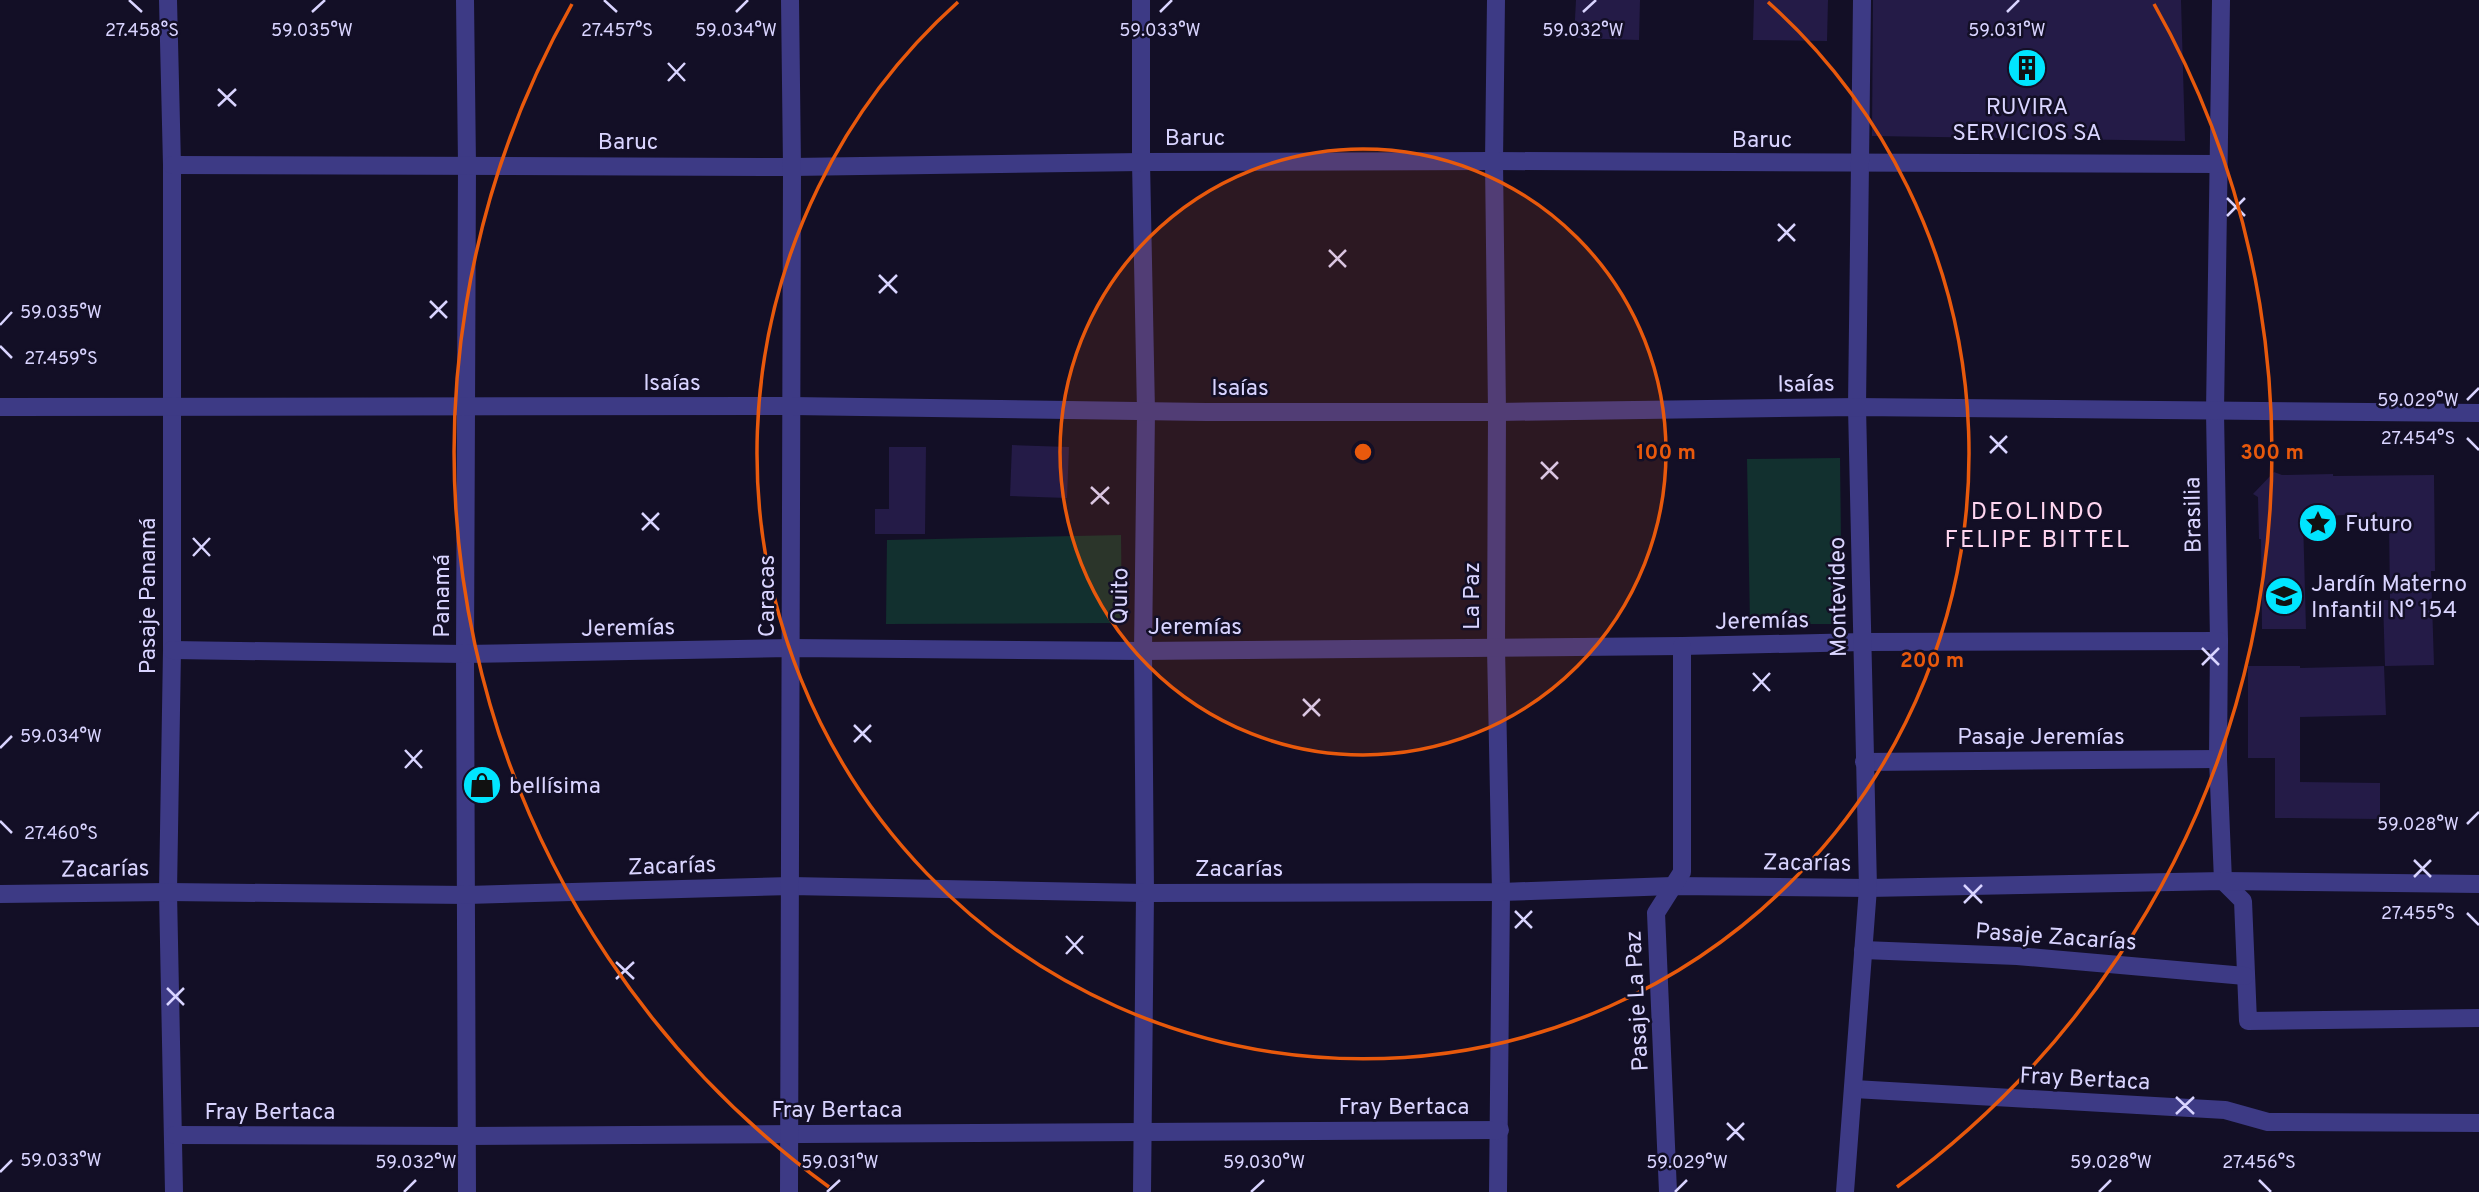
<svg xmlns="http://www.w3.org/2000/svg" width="2479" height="1192" viewBox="0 0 2479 1192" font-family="Overpass,sans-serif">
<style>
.green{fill:#12302f}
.building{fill:#241b47}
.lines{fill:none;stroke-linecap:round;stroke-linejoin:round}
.minor{stroke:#3d3a85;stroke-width:18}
.tertiary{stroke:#3d3a85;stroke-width:18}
.ticks{fill:none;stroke:#d9d4ff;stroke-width:2.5}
.ring{fill:none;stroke:#e8590c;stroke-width:3.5}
.labels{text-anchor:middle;stroke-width:5;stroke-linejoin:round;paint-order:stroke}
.poi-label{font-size:23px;fill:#d9d4ff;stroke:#130f26;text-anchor:start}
.street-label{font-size:23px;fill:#d9d4ff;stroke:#130f26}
.neighbourhood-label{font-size:24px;letter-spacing:2px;fill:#ffd6f0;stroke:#130f26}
.ticks-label{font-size:18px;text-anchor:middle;fill:#d9d4ff;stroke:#130f26;stroke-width:5;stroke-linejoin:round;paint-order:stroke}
.centre{fill:#e8590c;stroke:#130f26;stroke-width:3.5}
.ring-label{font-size:21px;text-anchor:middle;font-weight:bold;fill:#e8590c;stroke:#130f26;stroke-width:5;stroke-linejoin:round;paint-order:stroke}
</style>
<rect width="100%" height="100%" fill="#130f26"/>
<g class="green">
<polygon points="1840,458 1842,624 1750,624 1747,459"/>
<polygon points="1121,535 1122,623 886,624 887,540"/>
</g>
<g class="building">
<polygon points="1576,0 1640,0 1639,40 1574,38"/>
<polygon points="1754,0 1828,0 1827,41 1753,40"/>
<polygon points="1873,0 2181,0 2185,141 1872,136"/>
<polygon points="1012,445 1069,447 1067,498 1010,496"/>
<polygon points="889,447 926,447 925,534 875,534 875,509 889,509"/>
<polygon points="2274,472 2282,475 2333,474 2333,476 2434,475 2435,571 2431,571 2434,665 2385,666 2383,600 2390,600 2389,520 2356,520 2356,514 2303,518 2306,629 2262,629 2261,539 2259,539 2258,497 2253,494"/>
<polygon points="2248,666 2300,666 2300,668 2384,666 2386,715 2300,717 2300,782 2380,783 2380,819 2275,818 2275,758 2248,758"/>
</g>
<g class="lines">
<g class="minor">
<polyline points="168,0 172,165 172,650 168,892 174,1192"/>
<polyline points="465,0 467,165 465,654 467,1192"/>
<polyline points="1141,0 1141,162 1146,412 1143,651 1145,893 1142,1192"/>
<polyline points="1496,0 1494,161 1497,412 1496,648 1501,892 1498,1192"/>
<polyline points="2221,0 2215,412 2219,641 2218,759 2223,881 2243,901 2248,1021 2479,1018"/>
<polyline points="172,165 792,167 1141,162 1494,161 2217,164"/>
<polyline points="172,650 465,654 791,648 1143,651 1682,646 1863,642 2219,641"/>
<polyline points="1864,762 2218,759"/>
<polyline points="0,894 168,892 467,895 791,886 1145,893 1501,892 1672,886 1868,888 2223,881 2479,884"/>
<polyline points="1863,950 2017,956 2245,976"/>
<polyline points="1854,1089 2225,1110 2268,1122 2479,1123"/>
<polyline points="174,1135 466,1136 1500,1130"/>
<polyline points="789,1192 792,167 790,0"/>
<polyline points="1668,1192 1656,913 1682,872 1682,646"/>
<polyline points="1845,1192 1868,888 1857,407 1862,0"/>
</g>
<polyline class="tertiary" points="0,407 792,406 1206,412 1497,412 1857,407 2479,413"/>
</g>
<path class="ticks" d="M129,0L142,12M604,0L617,12M312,12L325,0M736,12L748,0M1160,12L1172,0M1583,12L1596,0M2007,12L2019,0M668,63L685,81M668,81L685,63M218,89L236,106M218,106L236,89M2227,198L2245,216M2227,216L2245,198M1778,224L1795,241M1778,241L1795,224M1329,250L1346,267M1329,267L1346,250M879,275L897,293M879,293L897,275M430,301L447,318M430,318L447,301M0,325L12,312M0,346L12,358M2467,400L2479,388M1990,436L2007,453M2467,438L2479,450M1990,453L2007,436M1541,462L1558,479M1541,479L1558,462M1091,487L1109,504M1091,504L1109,487M642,513L659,530M642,530L659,513M193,538L210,556M193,556L210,538M2202,648L2219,665M2202,665L2219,648M1753,673L1770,691M1753,691L1770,673M1303,699L1320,716M1303,716L1320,699M854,725L871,742M854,742L871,725M0,748L12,736M405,750L422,768M405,768L422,750M0,821L12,833M2467,824L2479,812M2414,860L2431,877M2414,877L2431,860M1964,885L1982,903M1964,903L1982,885M1515,911L1532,928M2467,913L2479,925M1515,928L1532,911M1066,936L1083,954M1066,954L1083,936M616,962L634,979M616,979L634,962M167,988L184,1005M167,1005L184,988M2176,1097L2194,1114M2176,1114L2194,1097M1727,1123L1744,1140M1727,1140L1744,1123M0,1172L12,1160M2259,1180L2271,1192M404,1192L416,1180M827,1192L840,1180M1251,1192L1264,1180M1675,1192L1687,1180M2099,1192L2111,1180"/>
<circle cx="1363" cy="452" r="303" fill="#e8590c" fill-opacity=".12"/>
<g class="ring">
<circle cx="1363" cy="452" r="303"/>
<path d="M1768 2A606 606 0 1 1 958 2"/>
<path d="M829 1187A909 909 0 0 1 572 4M2154 4A909 909 0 0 1 1897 1187"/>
</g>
<defs>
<g id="building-disc" transform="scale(2.0125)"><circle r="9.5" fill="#00e5ff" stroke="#130f26"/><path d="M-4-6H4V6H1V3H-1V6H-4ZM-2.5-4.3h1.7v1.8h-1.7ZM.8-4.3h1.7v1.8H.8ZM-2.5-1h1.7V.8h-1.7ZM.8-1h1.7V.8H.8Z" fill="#111"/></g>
<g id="sight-disc" transform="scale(2.0125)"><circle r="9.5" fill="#00e5ff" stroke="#130f26"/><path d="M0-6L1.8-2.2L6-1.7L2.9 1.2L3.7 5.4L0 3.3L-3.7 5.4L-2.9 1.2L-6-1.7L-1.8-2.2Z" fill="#111"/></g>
<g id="school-disc" transform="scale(2.0125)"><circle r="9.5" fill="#00e5ff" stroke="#130f26"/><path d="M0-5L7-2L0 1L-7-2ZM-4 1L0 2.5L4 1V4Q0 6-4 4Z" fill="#111"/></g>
<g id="shop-disc" transform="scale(2.0125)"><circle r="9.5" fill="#00e5ff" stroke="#130f26"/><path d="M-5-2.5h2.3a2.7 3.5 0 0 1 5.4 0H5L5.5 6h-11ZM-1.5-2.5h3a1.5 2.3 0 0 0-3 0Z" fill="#111"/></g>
</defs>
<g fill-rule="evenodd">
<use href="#building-disc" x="2027" y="68"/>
<use href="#sight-disc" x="2318" y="523"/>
<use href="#school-disc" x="2284" y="596"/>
<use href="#shop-disc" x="482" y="785"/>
</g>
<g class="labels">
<g class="poi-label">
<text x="2027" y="114" text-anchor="middle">RUVIRA<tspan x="2027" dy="26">SERVICIOS SA</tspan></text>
<text x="2345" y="531">Futuro</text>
<text x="2311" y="591">Jardín Materno<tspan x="2311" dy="26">Infantil N° 154</tspan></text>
<text x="509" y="793">bellísima</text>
</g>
<g class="street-label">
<text x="1195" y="145">Baruc</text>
<text x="1762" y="147">Baruc</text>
<text x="628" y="149">Baruc</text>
<text x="672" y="390">Isaías</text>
<text transform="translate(1806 383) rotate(-1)" y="8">Isaías</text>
<text x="1240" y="395">Isaías</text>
<text transform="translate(2192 515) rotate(-91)" y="8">Brasilia</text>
<text transform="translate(147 596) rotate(-90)" y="8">Pasaje Panamá</text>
<text transform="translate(441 596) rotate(-90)" y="8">Panamá</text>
<text transform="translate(766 596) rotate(-90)" y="8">Caracas</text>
<text transform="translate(1119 596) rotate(-89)" y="8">Quito</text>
<text transform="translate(1471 596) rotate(-90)" y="8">La Paz</text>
<text transform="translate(1837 597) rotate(-91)" y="8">Montevideo</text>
<text transform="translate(1762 620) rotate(-1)" y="8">Jeremías</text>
<text x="1195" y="634">Jeremías</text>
<text transform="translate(628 627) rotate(-1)" y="8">Jeremías</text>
<text x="2041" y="744">Pasaje Jeremías</text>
<text transform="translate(1807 862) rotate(1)" y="8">Zacarías</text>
<text transform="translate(672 865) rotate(-2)" y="8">Zacarías</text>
<text transform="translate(105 868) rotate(-1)" y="8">Zacarías</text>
<text x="1239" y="876">Zacarías</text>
<text transform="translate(2056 936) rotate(4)" y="8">Pasaje Zacarías</text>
<text transform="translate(1636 1001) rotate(-93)" y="8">Pasaje La Paz</text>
<text transform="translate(2085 1078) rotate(3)" y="8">Fray Bertaca</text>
<text x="1404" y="1114">Fray Bertaca</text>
<text x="837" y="1117">Fray Bertaca</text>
<text x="270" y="1119">Fray Bertaca</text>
</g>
<g class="neighbourhood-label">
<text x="2038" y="519">DEOLINDO<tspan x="2038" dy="28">FELIPE BITTEL</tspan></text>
</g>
</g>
<g class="ticks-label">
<text x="142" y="36">27.458°S</text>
<text x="312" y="36">59.035°W</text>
<text x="617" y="36">27.457°S</text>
<text x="736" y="36">59.034°W</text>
<text x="1160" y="36">59.033°W</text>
<text x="1583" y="36">59.032°W</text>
<text x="2007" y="36">59.031°W</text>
<text x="61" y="318">59.035°W</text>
<text x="61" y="364">27.459°S</text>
<text x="2418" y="406">59.029°W</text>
<text x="2418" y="444">27.454°S</text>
<text x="61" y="742">59.034°W</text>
<text x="2418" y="830">59.028°W</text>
<text x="61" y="839">27.460°S</text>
<text x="2418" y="919">27.455°S</text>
<text x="61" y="1166">59.033°W</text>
<text x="416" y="1168">59.032°W</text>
<text x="840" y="1168">59.031°W</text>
<text x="1264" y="1168">59.030°W</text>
<text x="1687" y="1168">59.029°W</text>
<text x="2111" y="1168">59.028°W</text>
<text x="2259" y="1168">27.456°S</text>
</g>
<circle cx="1363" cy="452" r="10" class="centre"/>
<g class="ring-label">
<text x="1666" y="459">100 m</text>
<text x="2272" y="459">300 m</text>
<text x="1932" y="667">200 m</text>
</g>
</svg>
